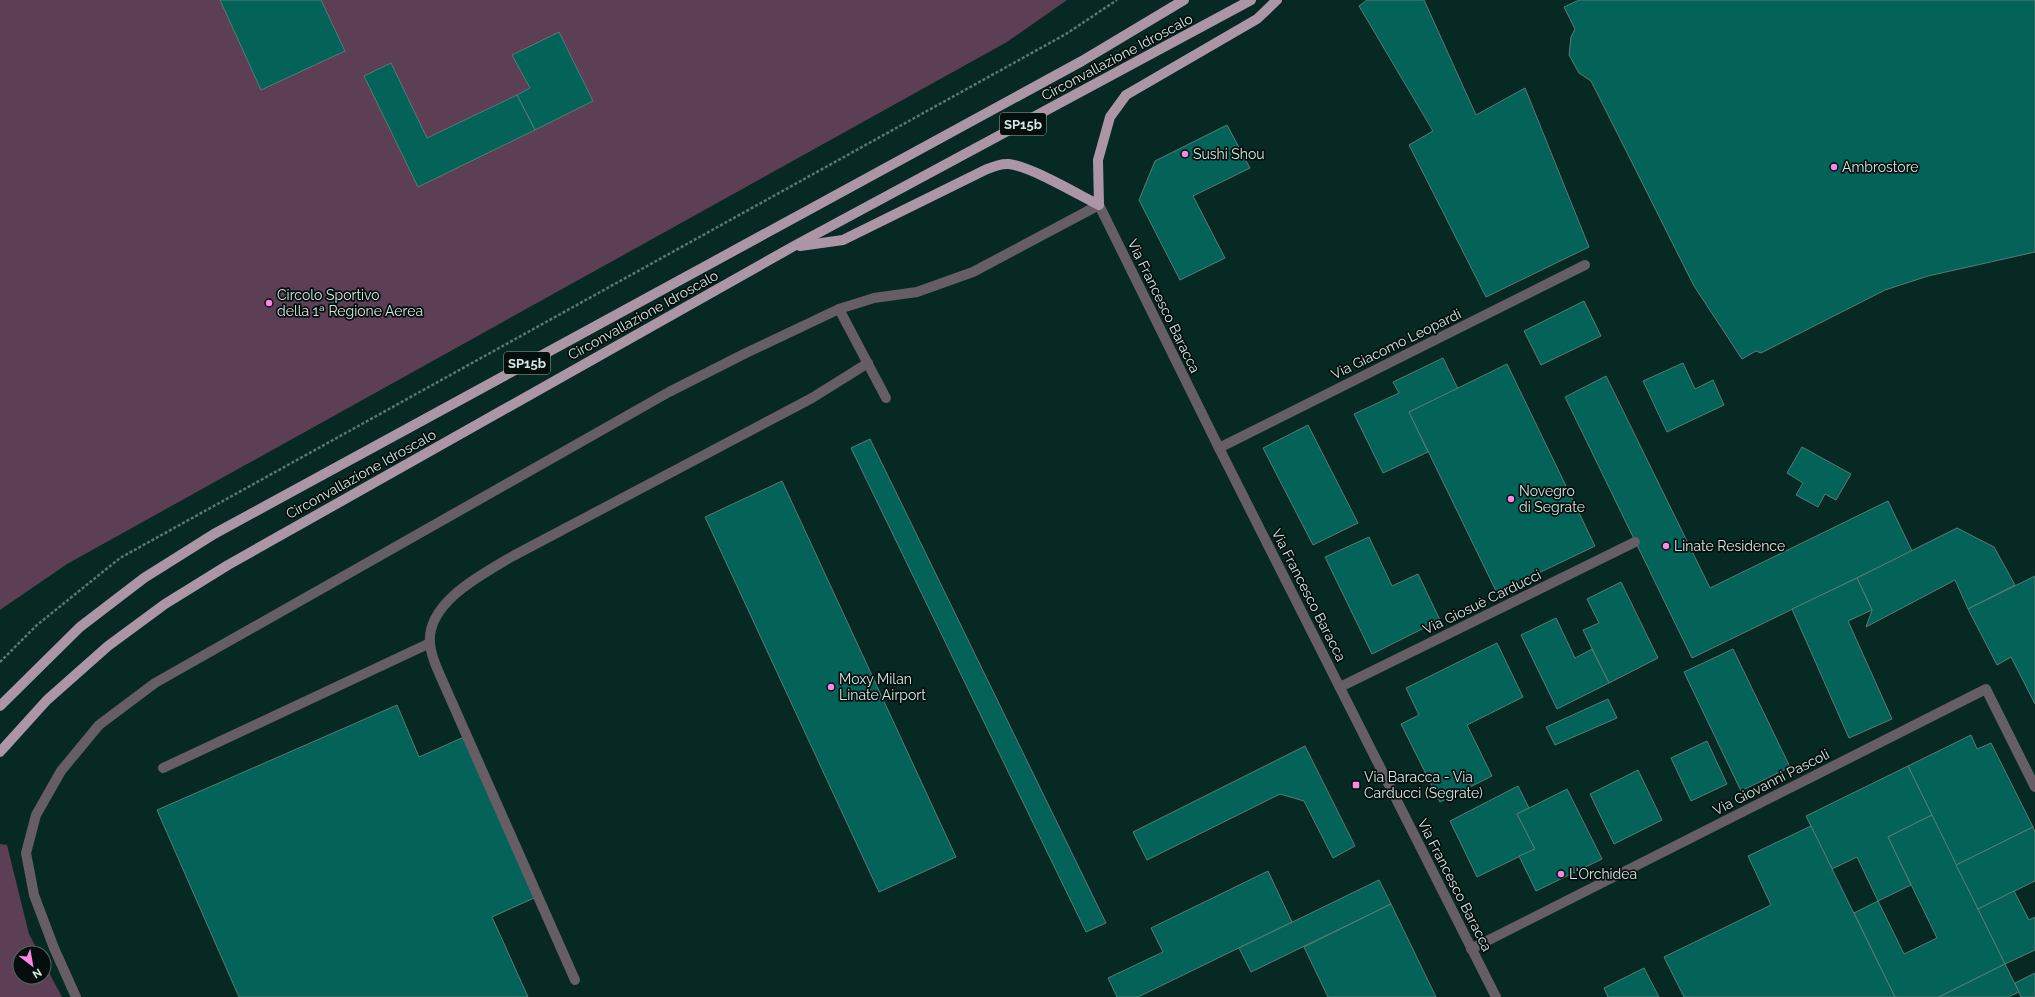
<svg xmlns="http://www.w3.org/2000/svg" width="2035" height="997" viewBox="0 0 2035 997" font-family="Raleway,sans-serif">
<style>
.green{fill:#5c3e55}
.building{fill:#046358;stroke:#597b74}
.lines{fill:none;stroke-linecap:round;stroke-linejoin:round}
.path{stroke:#5c7773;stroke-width:2.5;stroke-dasharray:3 2;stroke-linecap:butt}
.service{stroke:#675d64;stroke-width:10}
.minor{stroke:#675d64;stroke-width:10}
.primary{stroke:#ac96a6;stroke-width:10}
.poi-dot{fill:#fc86e4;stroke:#040f0d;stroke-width:1.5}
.labels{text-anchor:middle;stroke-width:3.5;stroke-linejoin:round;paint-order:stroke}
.shield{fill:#040f0d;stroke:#96a6a3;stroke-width:1}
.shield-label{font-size:13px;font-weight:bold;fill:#d5e7e3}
.street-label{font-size:14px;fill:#d5e7e3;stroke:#040f0d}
.poi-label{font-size:14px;fill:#d5e7e3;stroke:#040f0d;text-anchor:start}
</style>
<rect width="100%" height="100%" fill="#072924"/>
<g class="green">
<polygon points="0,0 1067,0 1007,42 67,564 0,610"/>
<polygon points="0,844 7,845 29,934 39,953 20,953 20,977 44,977 44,963 62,997 0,997"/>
</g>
<g class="building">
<polygon points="220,0 321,0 345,51 261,90"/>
<polygon points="1367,0 1424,0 1476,115 1525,88 1589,247 1486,297 1409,145 1433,131 1359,6"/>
<polygon points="1579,0 2035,0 2035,252 1928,276 1885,290 1761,353 1756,351 1742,359 1694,286 1591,81 1579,73 1569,55 1571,37 1575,29 1564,7"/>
<polygon points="559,32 593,101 535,130 517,95 530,88 512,55"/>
<polygon points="391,63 427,138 517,95 535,130 418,187 364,76"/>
<polygon points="1227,125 1250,168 1193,196 1225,258 1180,280 1139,200 1155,161"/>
<polygon points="1584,301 1601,336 1541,365 1524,331"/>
<polygon points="1443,358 1458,389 1409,412 1428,452 1383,473 1354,414 1399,393 1393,382"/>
<polygon points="1683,363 1695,389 1713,380 1724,405 1667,432 1643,381"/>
<polygon points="1507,364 1595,546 1497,593 1409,412"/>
<polygon points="1606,376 1710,588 1888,501 1912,551 1692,658 1565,397"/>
<polygon points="1308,425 1358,523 1313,545 1263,448"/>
<polygon points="870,439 1106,923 1086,932 851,448"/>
<polygon points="1802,447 1851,474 1836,500 1825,494 1818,507 1796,495 1803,483 1787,473"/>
<polygon points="782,481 956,857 879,892 705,517"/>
<polygon points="1957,528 1994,547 2015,585 1968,609 1955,580 1866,627 1872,610 1857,578"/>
<polygon points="1369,537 1392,586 1418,574 1440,620 1372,654 1325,557"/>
<polygon points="2035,576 2035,704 2011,657 1997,665 1968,609"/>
<polygon points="1857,578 1872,610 1848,621 1892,719 1849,738 1792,609"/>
<polygon points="1621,582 1658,658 1609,683 1583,630 1599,623 1587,599"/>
<polygon points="1556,618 1575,658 1592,649 1609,683 1557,709 1521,635"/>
<polygon points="1497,643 1523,697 1467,725 1492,776 1440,802 1401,724 1419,715 1406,688"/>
<polygon points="1733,649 1790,767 1741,791 1684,672"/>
<polygon points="1608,699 1617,718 1555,745 1546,727"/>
<polygon points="397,705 419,757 464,737 534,898 492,917 528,997 239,997 157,810"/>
<polygon points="1971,735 1977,749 1991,743 2033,827 1956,865 1908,766"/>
<polygon points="1707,741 1727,784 1691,801 1671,758"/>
<polygon points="1305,746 1355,846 1333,858 1304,801 1280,794 1147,860 1133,832"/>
<polygon points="1908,766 1932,815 1888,837 1911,885 1878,901 1857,857 1832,869 1806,816"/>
<polygon points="1638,770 1662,820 1614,844 1590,794"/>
<polygon points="1518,786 1529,808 1517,814 1535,849 1477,877 1450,821"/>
<polygon points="1567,789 1602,859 1536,891 1519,856 1535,849 1517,814"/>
<polygon points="1932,815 2005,964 1939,997 1895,997 1854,913 1878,901 1904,954 1937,938 1888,837"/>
<polygon points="1811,826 1895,997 1684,997 1664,957 1771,905 1748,856"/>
<polygon points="2033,827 2035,832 2035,881 1978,909 1956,865"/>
<polygon points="1268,871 1292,922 1138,997 1117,997 1108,978 1163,952 1151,928"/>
<polygon points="1379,880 1391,904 1251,972 1239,948"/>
<polygon points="2014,891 2029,920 2035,917 2035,950 2005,964 1978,909"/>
<polygon points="1391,904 1436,997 1328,997 1304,947"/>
<polygon points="2005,964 2019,992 2008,997 1939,997"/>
<polygon points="1644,968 1659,997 1608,997 1604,988"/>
<polygon points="2035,973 2035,997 2021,997 2015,983"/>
</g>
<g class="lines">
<polyline class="path" points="0,662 37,625 120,558 1066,34 1117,0"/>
<g class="service">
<polyline points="839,309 886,398"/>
<polyline points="163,768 430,643"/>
<path d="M575,980L439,673C435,664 431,654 430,644C426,602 483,574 513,556L812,398L868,363"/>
<polyline points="76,997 54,948 34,895 26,853 36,815 61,771 99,725 155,683 669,392 746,353 839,309 874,298 917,292 973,272 1099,205"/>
</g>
<g class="minor">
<polyline points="1099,205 1219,448 1496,997"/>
<polyline points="1219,448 1585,265"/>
<polyline points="1340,687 1635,542"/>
<polyline points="1471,949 1986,689 2035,787"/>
</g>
<g class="primary">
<path d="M800,246L843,240L985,170C992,167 1000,163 1009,164C1032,167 1077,194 1099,205L1098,160L1110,117L1126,95L1257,19L1277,0"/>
<polyline points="0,706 80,627 144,578 214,534 1082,61 1184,0"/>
<polyline points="0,752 47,700 108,646 165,604 228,565 794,246 1251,0"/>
</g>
</g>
<g class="poi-dot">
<circle cx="1185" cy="154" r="4"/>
<circle cx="1834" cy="167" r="4"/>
<circle cx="269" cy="303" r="4"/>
<circle cx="1511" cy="499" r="4"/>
<circle cx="1666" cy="546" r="4"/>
<circle cx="831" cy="687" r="4"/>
<rect x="1352" y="781" width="8" height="8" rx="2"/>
<circle cx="1561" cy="874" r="4"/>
</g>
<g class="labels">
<g class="shield">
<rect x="1000" y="113" width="46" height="22" rx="3"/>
<rect x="504" y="352" width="46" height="22" rx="3"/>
</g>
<g class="shield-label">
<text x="1023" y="129">SP15b</text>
<text x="527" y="368">SP15b</text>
</g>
<g class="street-label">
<text transform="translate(1117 57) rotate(-28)" y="5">Circonvallazione Idroscalo</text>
<text transform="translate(1164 306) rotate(64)" y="5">Via Francesco Baracca</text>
<text transform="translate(643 315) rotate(-29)" y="5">Circonvallazione Idroscalo</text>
<text transform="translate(1396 344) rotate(-26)" y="5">Via Giacomo Leopardi</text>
<text transform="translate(361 474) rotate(-29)" y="5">Circonvallazione Idroscalo</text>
<text transform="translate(1309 595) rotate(63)" y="5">Via Francesco Baracca</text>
<text transform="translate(1482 602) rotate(-26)" y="5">Via Giosuè Carducci</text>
<text transform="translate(1771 782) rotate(-27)" y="5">Via Giovanni Pascoli</text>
<text transform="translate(1455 885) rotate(63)" y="5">Via Francesco Baracca</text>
</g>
<g class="poi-label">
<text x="1193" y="159">Sushi Shou</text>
<text x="1842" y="172">Ambrostore</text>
<text x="277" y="300">Circolo Sportivo<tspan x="277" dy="16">della 1ª Regione Aerea</tspan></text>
<text x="1519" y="496">Novegro<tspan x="1519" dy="16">di Segrate</tspan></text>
<text x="1674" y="551">Linate Residence</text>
<text x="839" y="684">Moxy Milan<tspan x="839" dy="16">Linate Airport</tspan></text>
<text x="1364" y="782">Via Baracca - Via<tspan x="1364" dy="16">Carducci (Segrate)</tspan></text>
<text x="1569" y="879">L'Orchidea</text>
</g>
</g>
<g transform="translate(32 965) rotate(149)"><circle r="19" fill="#040f0d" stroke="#586563"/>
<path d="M0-3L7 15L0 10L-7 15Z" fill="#fc86e4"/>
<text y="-6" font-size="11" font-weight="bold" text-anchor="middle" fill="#d5e7e3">N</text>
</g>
</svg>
